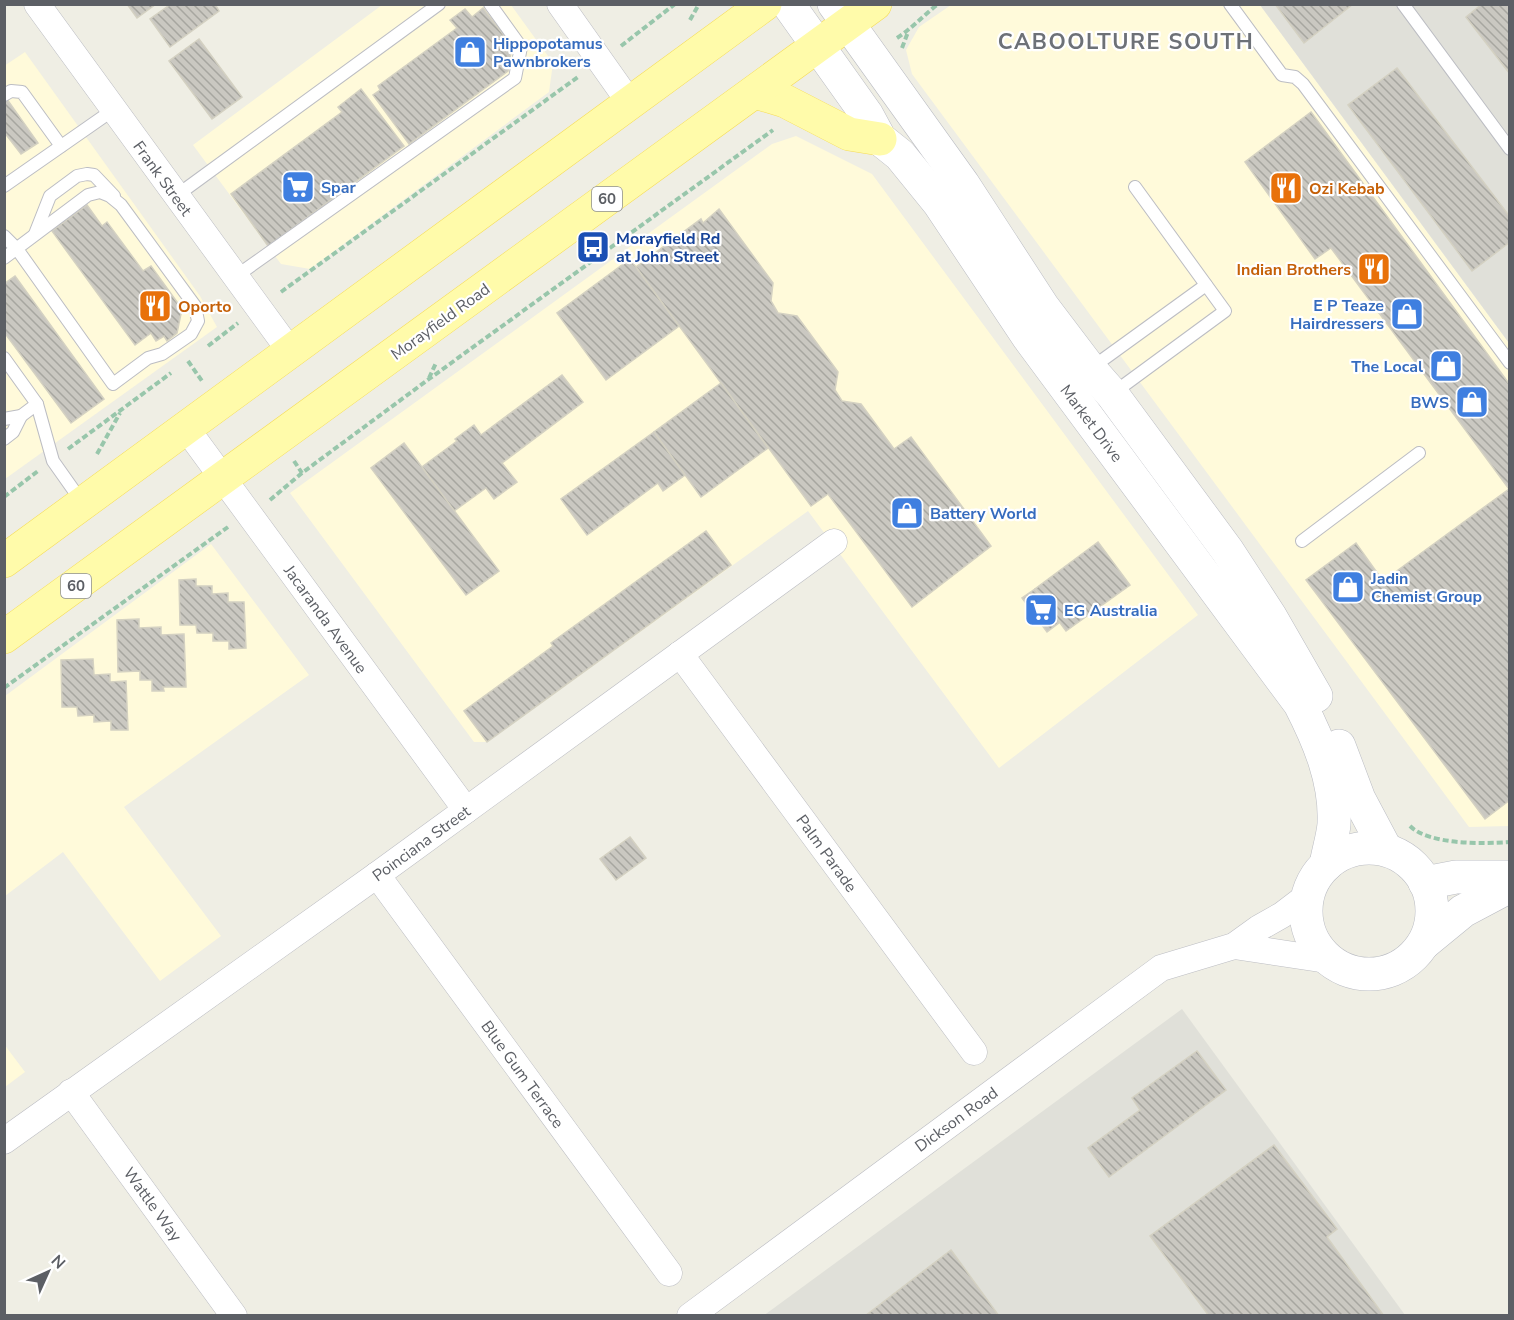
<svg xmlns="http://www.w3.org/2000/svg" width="1514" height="1320" viewBox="0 0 1514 1320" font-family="'Nunito Sans',sans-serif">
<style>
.commercial{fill:#fffada}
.industrial{fill:#e0e0d9}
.building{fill:url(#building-back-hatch);stroke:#d4d1c2;stroke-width:1.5}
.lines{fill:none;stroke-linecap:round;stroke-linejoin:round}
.lane-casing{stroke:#bcbdc3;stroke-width:14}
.street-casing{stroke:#bcbdc3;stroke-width:27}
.secondary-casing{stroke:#babcc3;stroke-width:34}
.primary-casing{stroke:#f6dc57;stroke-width:34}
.path{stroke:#98c6ab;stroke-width:4;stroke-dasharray:6 3;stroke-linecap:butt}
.lane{stroke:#fff;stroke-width:12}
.street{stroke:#fff;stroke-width:26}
.secondary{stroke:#fff;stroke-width:33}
.primary{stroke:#fffbaa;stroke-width:33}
.labels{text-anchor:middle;stroke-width:4.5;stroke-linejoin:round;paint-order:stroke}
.shield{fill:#fff;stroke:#8d8f93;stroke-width:1.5}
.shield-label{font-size:15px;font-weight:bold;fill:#5c5f65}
.shop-label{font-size:16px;font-weight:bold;fill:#366cbe;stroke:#fff;text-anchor:start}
.street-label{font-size:16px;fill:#5c5f65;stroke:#fff}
.food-label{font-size:16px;font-weight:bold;fill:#c56008;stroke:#fff;text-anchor:start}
.transit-label{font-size:16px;font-weight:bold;fill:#164399;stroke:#fff;text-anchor:start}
.district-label{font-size:22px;font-weight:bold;letter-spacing:1.5px;fill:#6d7177;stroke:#fff}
</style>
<defs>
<pattern id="building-back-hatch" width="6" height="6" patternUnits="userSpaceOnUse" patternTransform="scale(1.5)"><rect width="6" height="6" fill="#cac8c1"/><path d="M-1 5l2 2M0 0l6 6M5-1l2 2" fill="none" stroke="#a7a6a0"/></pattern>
</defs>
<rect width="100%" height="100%" fill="#efeee4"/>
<g class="commercial">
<polygon points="382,5 511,5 553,63 549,92 310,269 281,264 193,145"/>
<polygon points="951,5 1260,5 1509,343 1509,826 1469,827 912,74 906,50 919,27"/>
<polygon points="25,52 200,296 217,327 5,479 4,66"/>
<polygon points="796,136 872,174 1198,615 999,768 808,511 487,742 474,742 290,493 772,144"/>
<polygon points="211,544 309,675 124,807 221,936 160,981 63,852 5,896 5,696"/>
<polygon points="4,1044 25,1072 5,1087 4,1087"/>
</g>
<g class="industrial">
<polygon points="1260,5 1509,5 1509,343"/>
<polygon points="1182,1009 1405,1315 763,1316"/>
</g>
<g class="building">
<polygon points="127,4 156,4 137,18"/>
<polygon points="171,4 215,4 219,11 170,47 150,19"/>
<polygon points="1275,4 1353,4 1304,43"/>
<polygon points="1482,4 1510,4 1510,74 1466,17"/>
<polygon points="483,8 512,46 508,71 409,144 373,95 380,90 378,86 457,28 450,20 465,9 472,17"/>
<polygon points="199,39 242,97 212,119 169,61"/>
<polygon points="1397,68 1510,217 1510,242 1472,271 1348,105"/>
<polygon points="361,89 404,146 268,246 231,194 342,112 338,107"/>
<polygon points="4,95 38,143 21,154 4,132"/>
<polygon points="1311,112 1510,385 1510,800 1485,819 1306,580 1356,543 1383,581 1509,489 1331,248 1315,259 1245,162"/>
<polygon points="87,205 102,226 107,222 143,271 151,266 182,309 177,333 167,341 164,336 156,341 151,333 135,345 52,231"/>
<polygon points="719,209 773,283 771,301 778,313 797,316 838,372 835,390 842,401 861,404 894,449 911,437 991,546 912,607 828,494 811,506 636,267 701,219 703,223"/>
<polygon points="630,259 679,326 606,380 557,313"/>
<polygon points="15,276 104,399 71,423 4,332 4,284"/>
<polygon points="562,375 583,402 502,463 517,482 494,499 486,488 454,511 422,467 457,441 455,439 474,425 481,435"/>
<polygon points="721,383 768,448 701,497 654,432"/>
<polygon points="654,432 685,475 663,491 658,483 587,535 561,499"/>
<polygon points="404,443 499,571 466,595 371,468"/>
<polygon points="706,531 731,565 487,742 464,711 553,646 551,643"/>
<polygon points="1098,542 1130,585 1066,631 1035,589"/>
<polygon points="196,579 196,586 212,586 212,594 228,593 228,602 244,602 246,648 229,649 229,641 213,641 213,633 197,633 196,625 180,625 179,580"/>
<polygon points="1035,589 1060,622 1047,632 1022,598"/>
<polygon points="139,619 139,628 161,627 161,635 184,634 186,687 163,687 164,691 152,691 152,680 140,680 140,671 118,672 117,620"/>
<polygon points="93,659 94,675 110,674 110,682 126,681 128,730 111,730 111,721 94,722 94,715 78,716 77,707 62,707 61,660"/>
<polygon points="630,837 646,858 616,880 600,859"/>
<polygon points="1197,1051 1226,1090 1109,1177 1088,1148 1140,1110 1132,1098"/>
<polygon points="1274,1145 1337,1229 1327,1237 1384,1316 1209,1316 1150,1236"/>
<polygon points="951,1250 999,1316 865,1316"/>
</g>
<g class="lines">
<g class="lane-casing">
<g id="lane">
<polyline points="1230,4 1282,75 1295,77 1303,84 1510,363"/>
<polyline points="1403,4 1510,149"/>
<polyline points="4,95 11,91 22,92 61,146"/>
<polyline points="4,186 113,110"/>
<polyline points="176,196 439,4"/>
<polyline points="35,234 50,196 77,176 87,174 94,175 114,196"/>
<polyline points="4,236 17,249 113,384 148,358 162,354 191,334 198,321 195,306 121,205 110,196 100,192 88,195 4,258"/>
<polyline points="235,277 515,78 521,47 490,4"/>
<polyline points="4,358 37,404 53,461 82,502"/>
<polyline points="1090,369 1206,285"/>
<polyline points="1112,394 1225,311 1135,187"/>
<polyline points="4,419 21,416 37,404"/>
<polyline points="4,439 13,432 21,416"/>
<polyline points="1302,541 1419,453"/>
</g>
</g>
<g class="street-casing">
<g id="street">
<polyline points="37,4 290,351"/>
<polyline points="560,4 630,103"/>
<polyline points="186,428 466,810"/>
<polyline points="680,654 974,1052"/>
<polyline points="377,875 669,1273"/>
<polyline points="1234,946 1327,960"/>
<polyline points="71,1092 234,1316"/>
<polyline points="4,1141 377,875 834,542"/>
<polyline points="690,1316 1161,968 1234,946 1259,928 1282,915 1307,896"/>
</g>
</g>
<g class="secondary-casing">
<g id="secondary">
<path d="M788,4L867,115L880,139L900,155L939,203L1029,338L1300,704C1319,741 1336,781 1334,824C1333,837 1328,852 1326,865"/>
<polyline points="834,4 963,184 1043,307 1090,369 1112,394 1227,550 1270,616 1316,696"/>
<polyline points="1339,746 1359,799 1385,848"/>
<circle cx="1369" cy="911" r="63"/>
<polyline points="1425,883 1456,877 1510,877"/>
<polyline points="1424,943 1463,911 1510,886"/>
</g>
</g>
<g class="primary-casing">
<g id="primary">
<polyline points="755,92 785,101 849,134 880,139"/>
<polyline points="4,561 765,4"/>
<polyline points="4,637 875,4"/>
</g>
</g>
<g class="path">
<polyline points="690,20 699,4"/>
<path d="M897,38C911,29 924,15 938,4"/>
<polyline points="621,46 675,4"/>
<polyline points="902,48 908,32"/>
<polyline points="281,292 578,77"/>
<polyline points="208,346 238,323"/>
<polyline points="188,361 202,381"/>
<polyline points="429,378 436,363"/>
<polyline points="68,449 171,373"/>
<polyline points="97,454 120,413"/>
<polyline points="294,461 302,473"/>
<polyline points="4,497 38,471"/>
<polyline points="270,500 302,473 429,379 773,130"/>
<polyline points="4,688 228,527"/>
<path d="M1410,826C1429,845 1484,844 1510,842"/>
</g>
<use href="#lane" class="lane"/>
<use href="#street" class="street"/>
<use href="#secondary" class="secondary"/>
<use href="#primary" class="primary"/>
</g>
<defs>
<g id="shop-square" transform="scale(1.725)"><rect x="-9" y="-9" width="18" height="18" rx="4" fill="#3f7fe0" stroke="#fff"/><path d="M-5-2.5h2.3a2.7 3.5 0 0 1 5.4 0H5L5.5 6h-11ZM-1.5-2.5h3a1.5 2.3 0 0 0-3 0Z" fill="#fff"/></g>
<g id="supermarket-square" transform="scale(1.725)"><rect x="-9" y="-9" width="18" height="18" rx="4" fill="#3f7fe0" stroke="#fff"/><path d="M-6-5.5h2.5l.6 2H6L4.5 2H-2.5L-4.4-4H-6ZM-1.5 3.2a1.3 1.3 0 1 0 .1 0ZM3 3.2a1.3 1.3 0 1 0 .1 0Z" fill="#fff"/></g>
<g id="restaurant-square" transform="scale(1.725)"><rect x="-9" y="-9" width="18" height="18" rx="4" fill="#e8710a" stroke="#fff"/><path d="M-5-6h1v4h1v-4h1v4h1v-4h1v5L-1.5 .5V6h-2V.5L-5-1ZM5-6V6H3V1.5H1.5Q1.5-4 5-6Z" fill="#fff"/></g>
<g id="bus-square" transform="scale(1.725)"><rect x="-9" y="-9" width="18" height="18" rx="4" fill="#1a4fb4" stroke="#fff"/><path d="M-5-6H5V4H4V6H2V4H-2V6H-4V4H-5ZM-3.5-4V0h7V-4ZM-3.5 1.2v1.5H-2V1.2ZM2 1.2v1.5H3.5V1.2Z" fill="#fff"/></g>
</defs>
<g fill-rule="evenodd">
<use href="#shop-square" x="470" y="52"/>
<use href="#supermarket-square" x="298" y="187"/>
<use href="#restaurant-square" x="1286" y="188"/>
<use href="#bus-square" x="593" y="247"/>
<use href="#restaurant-square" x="1374" y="269"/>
<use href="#restaurant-square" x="155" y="306"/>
<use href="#shop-square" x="1407" y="314"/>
<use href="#shop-square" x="1446" y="366"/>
<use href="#shop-square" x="1472" y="402"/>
<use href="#shop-square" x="907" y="513"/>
<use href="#shop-square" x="1348" y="587"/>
<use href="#supermarket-square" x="1041" y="610"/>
</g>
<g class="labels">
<g class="shield">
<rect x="592" y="187" width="30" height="24" rx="4.5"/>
<rect x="61" y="574" width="30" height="24" rx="4.5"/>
</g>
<g class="shield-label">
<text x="607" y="204">60</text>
<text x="76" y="591">60</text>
</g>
<g class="shop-label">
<text x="493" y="49">Hippopotamus<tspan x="493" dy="18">Pawnbrokers</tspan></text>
<text x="321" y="193">Spar</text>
<text x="1384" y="311" text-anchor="end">E P Teaze<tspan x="1384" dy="18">Hairdressers</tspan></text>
<text x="1423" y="372" text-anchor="end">The Local</text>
<text x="1449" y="408" text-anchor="end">BWS</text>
<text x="930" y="519">Battery World</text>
<text x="1371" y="584">Jadin<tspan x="1371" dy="18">Chemist Group</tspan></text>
<text x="1064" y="616">EG Australia</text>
</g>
<g class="street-label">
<text transform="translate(163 178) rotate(54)" y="6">Frank Street</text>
<text transform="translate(440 321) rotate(-36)" y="6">Morayfield Road</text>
<text transform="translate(1092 423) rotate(53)" y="6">Market Drive</text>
<text transform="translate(326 619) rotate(54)" y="6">Jacaranda Avenue</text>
<text transform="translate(421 843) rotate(-36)" y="6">Poinciana Street</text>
<text transform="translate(827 853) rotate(54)" y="6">Palm Parade</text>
<text transform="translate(523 1074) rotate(54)" y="6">Blue Gum Terrace</text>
<text transform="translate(956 1119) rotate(-36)" y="6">Dickson Road</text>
<text transform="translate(153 1204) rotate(54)" y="6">Wattle Way</text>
</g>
<g class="food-label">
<text x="1309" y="194">Ozi Kebab</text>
<text x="1351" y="275" text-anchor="end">Indian Brothers</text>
<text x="178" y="312">Oporto</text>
</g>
<g class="transit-label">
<text x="616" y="244">Morayfield Rd<tspan x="616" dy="18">at John Street</tspan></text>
</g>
<g class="district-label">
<text x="1126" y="49">CABOOLTURE SOUTH</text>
</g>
</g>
<rect width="1514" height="1320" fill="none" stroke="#5c5f65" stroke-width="12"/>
<g transform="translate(48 1272) rotate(45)" stroke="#ffffff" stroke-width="4.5" paint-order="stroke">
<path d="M0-4.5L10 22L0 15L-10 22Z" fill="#5c5f65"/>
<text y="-9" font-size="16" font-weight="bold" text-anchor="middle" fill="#5c5f65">N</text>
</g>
</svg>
